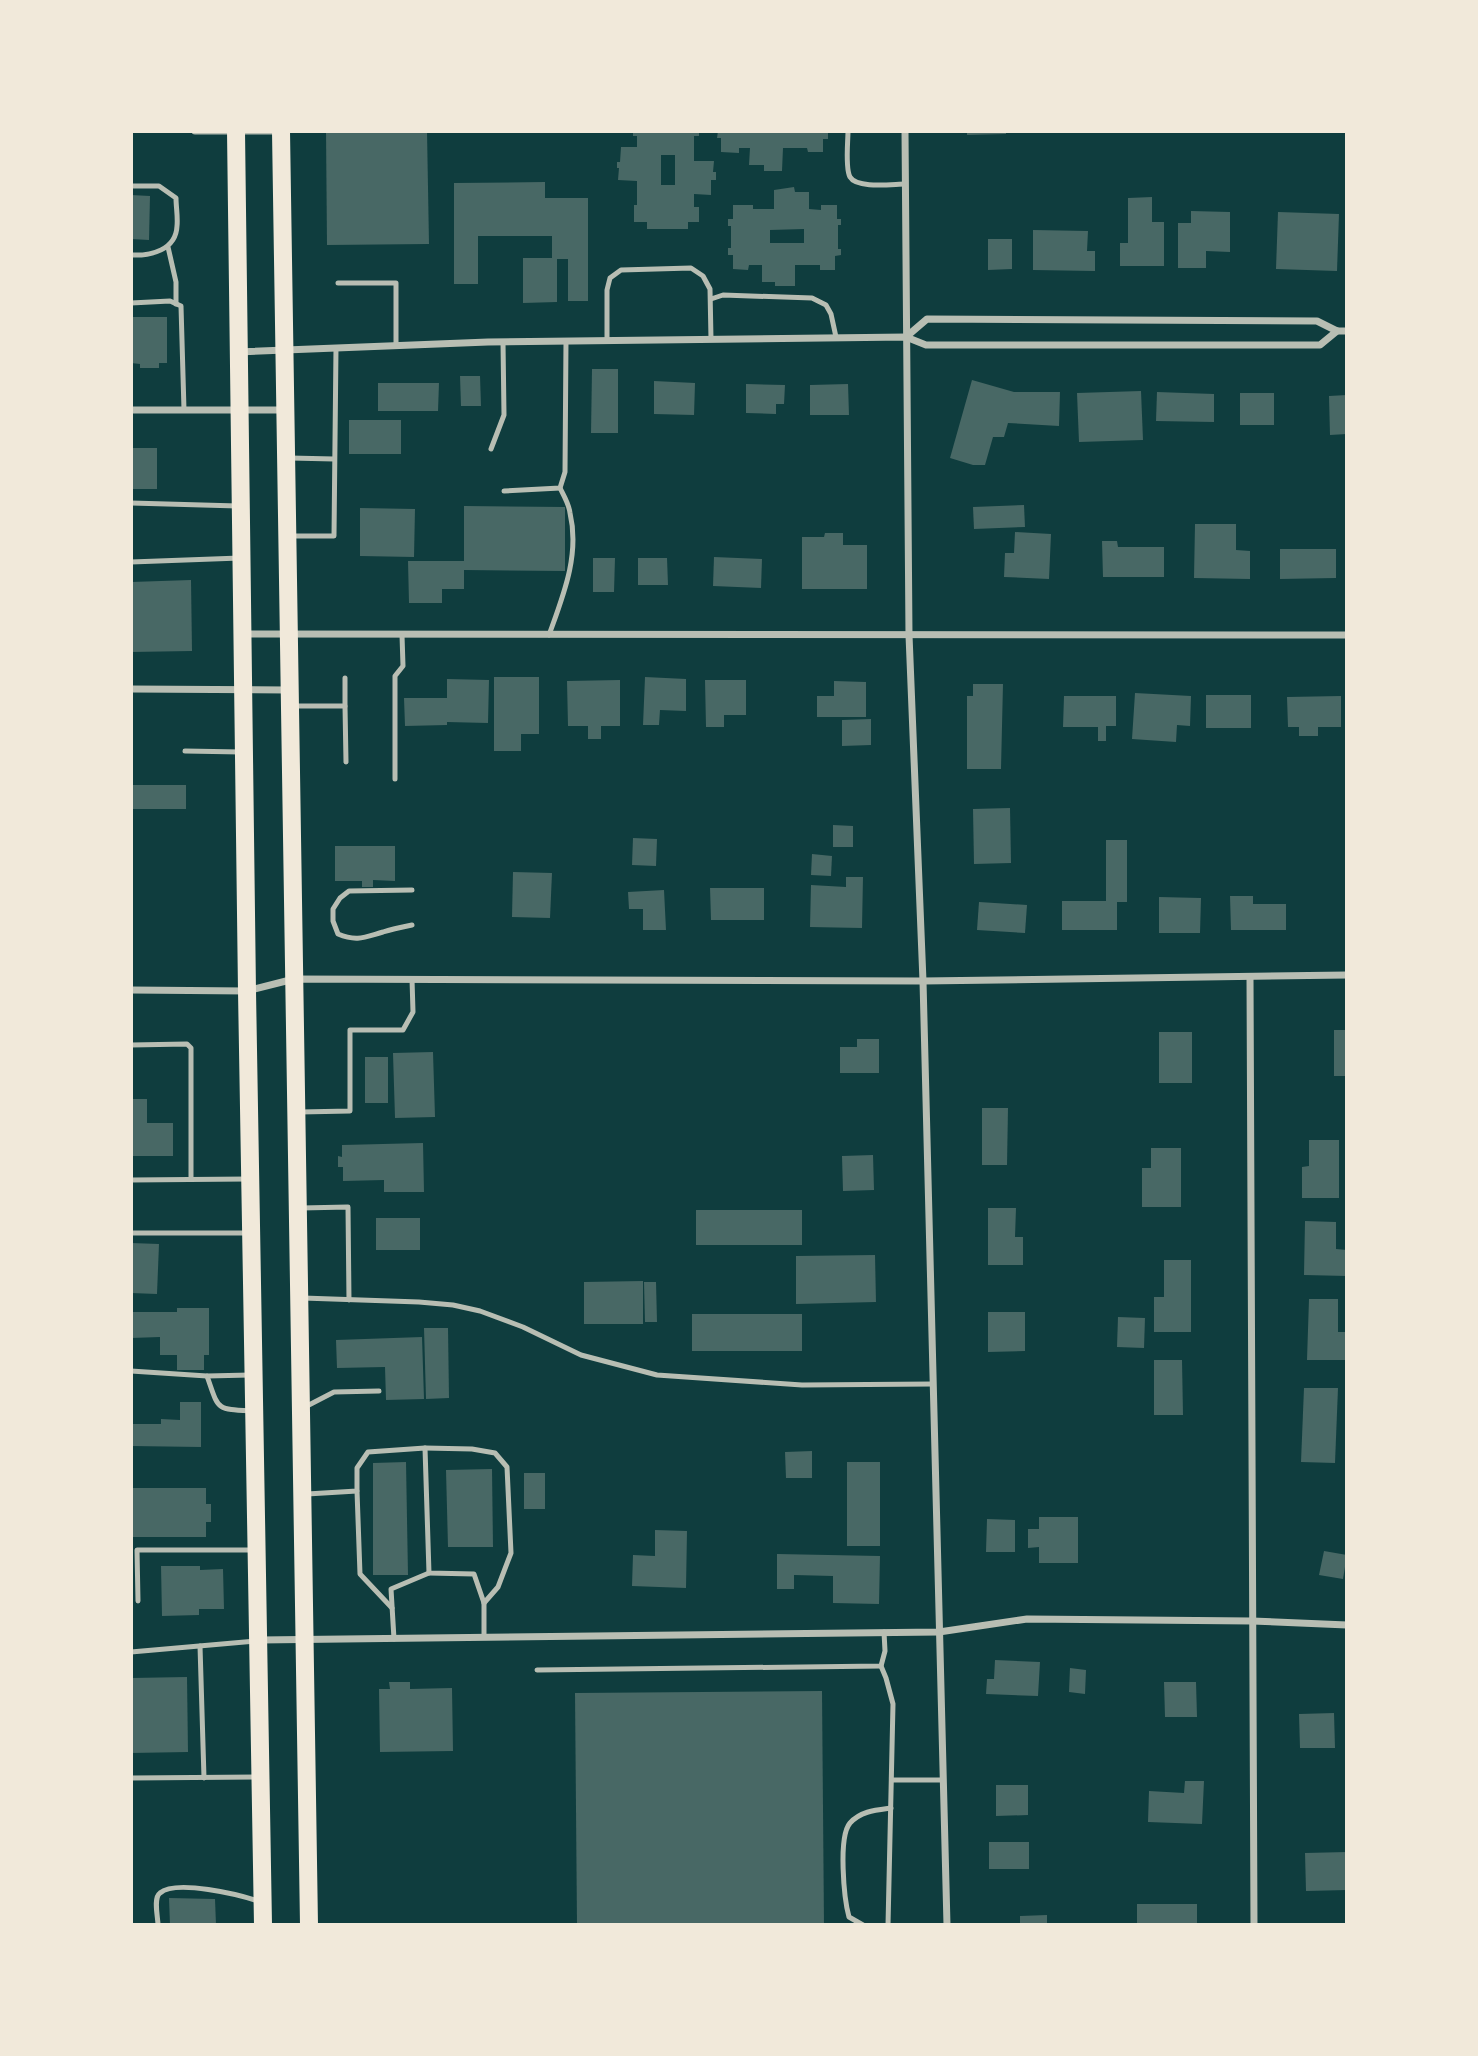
<svg xmlns="http://www.w3.org/2000/svg" width="1478" height="2056" viewBox="0 0 1478 2056" font-family="'Times New Roman',serif">
<style>
.building{fill:#486865;fill-rule:evenodd}
.lines{fill:none;stroke-linecap:round;stroke-linejoin:round}
.service{stroke:#b8beb3;stroke-width:5}
.minor{stroke:#b8beb3;stroke-width:7}
.primary{stroke:#f1e9da;stroke-width:18}
</style>
<rect width="100%" height="100%" fill="#0f3d3e"/>
<g class="building">
<polygon points="326,131 427,131 429,244 327,245"/>
<path d="M633,131H699V136H694V161H714L713,172H716V180H711V195L694,194V207H699V222H688V229H647V222H634V205H637V181L618,180L619,168H617V162H620L621,147H637V136H633ZM661,155H675V185H661Z"/>
<polygon points="718,131 826,131 828,133 828,139 823,139 823,152 808,152 807,148 783,148 782,171 764,171 764,165 749,165 750,148 739,148 739,153 721,152 721,138 717,138"/>
<polygon points="967,131 1006,131 1006,134 967,135"/>
<polygon points="545,182 545,198 588,198 588,301 568,301 568,259 557,259 557,302 523,303 523,258 552,258 552,236 478,236 478,284 454,284 454,183"/>
<path d="M794,187L795,192H809V209L821,210V205H837V219H841V225H838V249H841V255L835,256V270H820V265H795V286H775V282H762V265H749L748,270L733,269V255H728V248H731V226H728V219H733V205H753V209H774V190ZM804,229V243H770V230Z"/>
<polygon points="131,195 150,196 149,240 131,239"/>
<polygon points="1152,197 1152,222 1164,222 1164,266 1120,266 1120,243 1128,243 1128,198"/>
<polygon points="1191,211 1230,212 1230,252 1206,251 1206,268 1178,268 1178,223 1191,223"/>
<polygon points="1278,212 1339,214 1337,271 1276,269"/>
<polygon points="1033,230 1088,231 1087,251 1095,251 1095,271 1033,270"/>
<polygon points="988,239 1012,239 1012,269 988,270"/>
<polygon points="131,317 167,317 167,363 159,363 159,368 140,368 140,364 131,363"/>
<polygon points="592,369 618,369 618,433 591,433"/>
<polygon points="460,376 480,376 481,406 461,406"/>
<polygon points="972,380 1014,392 1060,392 1059,426 1008,423 1004,437 993,437 985,465 973,465 950,458"/>
<polygon points="654,381 695,383 694,415 654,414"/>
<polygon points="378,383 439,383 438,411 378,411"/>
<polygon points="746,384 785,385 784,404 776,404 776,414 746,413"/>
<polygon points="848,384 849,415 810,415 810,385"/>
<polygon points="1141,391 1143,440 1079,442 1077,393"/>
<polygon points="1157,392 1214,394 1214,422 1156,421"/>
<rect x="1240" y="393" width="34" height="32"/>
<polygon points="1347,395 1347,434 1330,435 1329,396"/>
<rect x="349" y="420" width="52" height="34"/>
<rect x="131" y="448" width="26" height="41"/>
<polygon points="1024,505 1025,527 974,529 973,507"/>
<polygon points="464,506 565,507 565,571 464,570 464,589 442,589 442,603 409,603 408,561 464,561"/>
<polygon points="360,508 415,509 414,557 360,556"/>
<polygon points="1195,524 1236,524 1236,550 1250,551 1250,579 1194,578"/>
<polygon points="1015,532 1051,534 1049,579 1004,577 1005,553 1014,553"/>
<polygon points="825,533 843,533 843,545 867,545 867,589 802,589 802,537 824,537"/>
<polygon points="1102,541 1117,541 1118,547 1164,547 1164,577 1103,577"/>
<polygon points="1280,549 1336,549 1336,578 1280,579"/>
<polygon points="714,557 762,559 761,588 713,586"/>
<polygon points="593,558 615,558 614,592 593,592"/>
<polygon points="638,558 667,558 668,585 638,585"/>
<polygon points="191,580 192,651 131,652 131,582"/>
<polygon points="494,677 539,677 539,734 521,734 521,751 494,751"/>
<polygon points="645,677 686,679 686,711 660,710 659,725 643,725"/>
<polygon points="447,679 489,680 488,723 447,722 447,725 405,726 404,698 447,698"/>
<polygon points="620,680 620,726 601,726 601,739 588,739 588,726 568,726 567,681"/>
<polygon points="705,680 746,680 746,715 724,715 724,727 706,727"/>
<polygon points="834,681 866,682 866,717 817,717 817,696 834,696"/>
<polygon points="973,684 1003,684 1001,769 967,769 967,696 973,696"/>
<polygon points="1135,693 1191,696 1190,726 1177,725 1176,742 1132,739"/>
<rect x="1206" y="695" width="45" height="33"/>
<polygon points="1064,696 1116,696 1116,726 1106,726 1106,741 1098,741 1098,727 1063,727"/>
<polygon points="1341,696 1341,727 1318,727 1318,736 1299,736 1299,727 1288,727 1287,697"/>
<polygon points="871,719 871,745 842,746 842,720"/>
<rect x="131" y="785" width="55" height="24"/>
<polygon points="1010,808 1011,863 974,864 973,809"/>
<polygon points="833,825 853,826 853,847 833,847"/>
<polygon points="633,838 657,839 656,866 632,865"/>
<polygon points="1106,840 1127,840 1127,902 1117,902 1117,930 1062,930 1062,901 1106,901"/>
<polygon points="335,846 395,846 395,881 373,880 373,887 362,887 362,881 335,881"/>
<polygon points="812,854 832,856 831,876 811,875"/>
<polygon points="513,872 552,873 550,918 512,917"/>
<polygon points="846,877 863,877 862,928 810,927 811,885 846,887"/>
<polygon points="710,888 764,888 764,920 711,920"/>
<polygon points="664,890 666,930 643,930 643,909 629,909 628,892"/>
<polygon points="1230,896 1253,896 1253,904 1286,904 1286,930 1231,930"/>
<polygon points="1159,897 1201,898 1200,933 1159,933"/>
<polygon points="979,902 1027,905 1025,933 977,930"/>
<rect x="1334" y="1030" width="13" height="46"/>
<rect x="1159" y="1032" width="33" height="51"/>
<polygon points="857,1039 879,1039 879,1073 840,1073 840,1047 857,1047"/>
<polygon points="433,1052 435,1117 395,1118 393,1053"/>
<rect x="365" y="1057" width="23" height="46"/>
<polygon points="131,1099 147,1099 147,1123 173,1123 173,1156 131,1156"/>
<polygon points="982,1108 1008,1108 1007,1165 982,1165"/>
<polygon points="1309,1140 1339,1140 1339,1198 1302,1198 1302,1167 1309,1166"/>
<polygon points="423,1143 424,1192 384,1192 384,1180 343,1181 343,1167 338,1167 338,1156 342,1157 342,1145"/>
<polygon points="1151,1148 1181,1148 1181,1207 1142,1207 1142,1168 1151,1168"/>
<polygon points="873,1155 874,1190 843,1191 842,1156"/>
<polygon points="988,1208 1016,1208 1015,1237 1023,1237 1023,1265 988,1265"/>
<rect x="696" y="1210" width="106" height="35"/>
<rect x="376" y="1218" width="44" height="32"/>
<polygon points="1305,1221 1336,1222 1336,1249 1347,1250 1347,1276 1304,1275"/>
<polygon points="131,1243 159,1244 157,1294 131,1293"/>
<polygon points="875,1255 876,1302 796,1304 796,1256"/>
<polygon points="1164,1260 1191,1260 1191,1332 1154,1332 1154,1297 1164,1297"/>
<polygon points="643,1281 643,1324 584,1324 584,1282"/>
<polygon points="644,1282 656,1282 657,1322 645,1322"/>
<polygon points="1309,1299 1338,1299 1338,1332 1347,1332 1347,1360 1307,1360"/>
<polygon points="177,1308 209,1308 209,1355 204,1355 204,1370 177,1370 177,1355 160,1355 160,1337 131,1338 131,1312 177,1312"/>
<polygon points="988,1312 1025,1312 1025,1351 988,1352"/>
<rect x="692" y="1314" width="110" height="37"/>
<polygon points="1118,1317 1145,1318 1144,1348 1117,1347"/>
<polygon points="424,1328 448,1328 449,1398 426,1399"/>
<polygon points="422,1337 424,1399 386,1400 385,1367 337,1368 336,1340"/>
<polygon points="1154,1360 1182,1360 1183,1415 1154,1415"/>
<polygon points="1304,1388 1338,1388 1335,1463 1301,1462"/>
<polygon points="180,1402 201,1402 201,1447 131,1446 131,1424 161,1424 161,1419 180,1420"/>
<polygon points="812,1451 812,1478 786,1478 785,1452"/>
<polygon points="406,1462 408,1575 373,1575 373,1463"/>
<rect x="847" y="1462" width="33" height="84"/>
<polygon points="492,1469 493,1547 448,1547 446,1470"/>
<rect x="524" y="1473" width="21" height="36"/>
<polygon points="131,1488 206,1488 206,1504 211,1504 211,1522 206,1522 206,1537 131,1537"/>
<polygon points="1039,1517 1078,1517 1078,1563 1039,1563 1039,1547 1028,1548 1028,1529 1039,1529"/>
<polygon points="987,1519 1015,1520 1015,1552 986,1552"/>
<polygon points="655,1530 687,1531 686,1588 632,1586 633,1555 655,1556"/>
<polygon points="1324,1551 1347,1555 1343,1579 1319,1575"/>
<polygon points="777,1554 880,1556 879,1604 833,1603 833,1576 794,1575 794,1589 777,1589"/>
<polygon points="161,1566 200,1566 200,1570 223,1569 224,1609 199,1609 199,1615 162,1616"/>
<polygon points="995,1660 1040,1662 1038,1696 986,1694 987,1679 994,1679"/>
<polygon points="1070,1668 1086,1670 1085,1694 1069,1692"/>
<polygon points="187,1677 188,1752 131,1753 131,1678"/>
<polygon points="389,1682 410,1682 410,1689 452,1688 453,1751 380,1752 379,1689 390,1689"/>
<polygon points="1164,1682 1196,1682 1197,1717 1165,1717"/>
<polygon points="822,1691 824,1925 577,1925 575,1693"/>
<polygon points="1334,1713 1335,1748 1300,1748 1299,1714"/>
<polygon points="1185,1781 1204,1781 1202,1824 1148,1822 1149,1791 1184,1793"/>
<polygon points="996,1785 1028,1785 1028,1815 996,1816"/>
<rect x="989" y="1842" width="40" height="27"/>
<polygon points="1347,1852 1347,1890 1306,1891 1305,1853"/>
<polygon points="169,1898 215,1899 216,1925 170,1925"/>
<rect x="1137" y="1904" width="60" height="21"/>
<polygon points="1047,1915 1047,1925 1020,1925 1020,1916"/>
</g>
<g class="lines">
<g class="service">
<path d="M848,131C848,142 845,168 850,177C857,189 893,184 905,184"/>
<path d="M131,186H159L176,198C176,207 178,217 177,226C176,250 151,256 131,255"/>
<polyline points="168,247 176,282 176,304"/>
<polyline points="338,283 396,283 396,346"/>
<polyline points="711,299 723,295 812,298 826,305 831,314 836,337"/>
<polyline points="131,303 170,301 181,306 184,410"/>
<polyline points="607,341 607,290 610,278 621,270 691,268 703,276 710,289 711,339"/>
<polyline points="491,449 504,415 503,342"/>
<polyline points="290,458 334,459"/>
<polyline points="504,491 560,488 565,472 566,341"/>
<polyline points="131,503 238,506"/>
<polyline points="291,536 334,536 336,348"/>
<polyline points="131,562 240,558"/>
<path d="M549,635C563,596 580,555 570,513C569,504 564,496 560,488"/>
<polyline points="293,706 345,706 346,762"/>
<polyline points="345,706 345,678"/>
<polyline points="185,751 241,752"/>
<polyline points="395,779 395,676 403,666 402,635"/>
<path d="M412,890L349,891L340,898L333,909V921L338,934C357,942 365,937 383,932C392,929 402,927 412,925"/>
<polyline points="131,1045 187,1044 191,1048 191,1179"/>
<polyline points="300,1112 350,1111 350,1030 403,1030 413,1012 412,979"/>
<polyline points="131,1180 248,1179"/>
<polyline points="301,1208 348,1207 349,1300"/>
<polyline points="131,1233 247,1233"/>
<polyline points="303,1298 419,1302 453,1305 480,1311 523,1327 581,1355 657,1375 802,1385 933,1384"/>
<polyline points="131,1371 207,1376 250,1375"/>
<path d="M207,1376C219,1410 215,1409 252,1411"/>
<polyline points="305,1407 334,1392 379,1391"/>
<polyline points="425,1448 472,1449 495,1453 507,1467 511,1553 498,1587 484,1603"/>
<polyline points="357,1491 360,1574 392,1608"/>
<polyline points="307,1494 357,1491 357,1468 368,1452 425,1448 429,1573 474,1574 484,1603 484,1637"/>
<polyline points="138,1601 137,1550 254,1550"/>
<polyline points="394,1639 391,1589 429,1573"/>
<polyline points="200,1646 204,1778"/>
<polyline points="131,1652 256,1641"/>
<polyline points="881,1666 886,1678 893,1704 888,1925"/>
<polyline points="537,1670 881,1666 885,1651 884,1632"/>
<polyline points="131,1778 258,1777"/>
<polyline points="892,1780 943,1780"/>
<path d="M158,1925C158,1917 153,1898 160,1893C176,1879 240,1895 258,1901"/>
<path d="M863,1925L849,1917C844,1899 838,1837 850,1823C861,1811 876,1810 891,1808"/>
</g>
<g class="minor">
<polyline points="195,131 281,131"/>
<polyline points="905,131 909,635 923,981 947,1925"/>
<polyline points="906,337 927,319 1317,321 1337,331 1347,331"/>
<polyline points="238,352 488,342 906,337 926,345 1320,345 1337,331"/>
<polyline points="131,410 285,410"/>
<polyline points="244,634 1347,635"/>
<polyline points="131,689 288,690"/>
<polyline points="1250,977 1254,1925"/>
<polyline points="131,990 247,991 294,979 923,981 1347,975"/>
<polyline points="260,1640 939,1632 1027,1619 1252,1621 1347,1625"/>
</g>
<g class="primary">
<polyline points="236,131 247,991 263,1925"/>
<polyline points="281,131 309,1925"/>
</g>
</g>
<rect width="1478" height="2056" fill="none" stroke="#f1e9da" stroke-width="266"/>
</svg>
